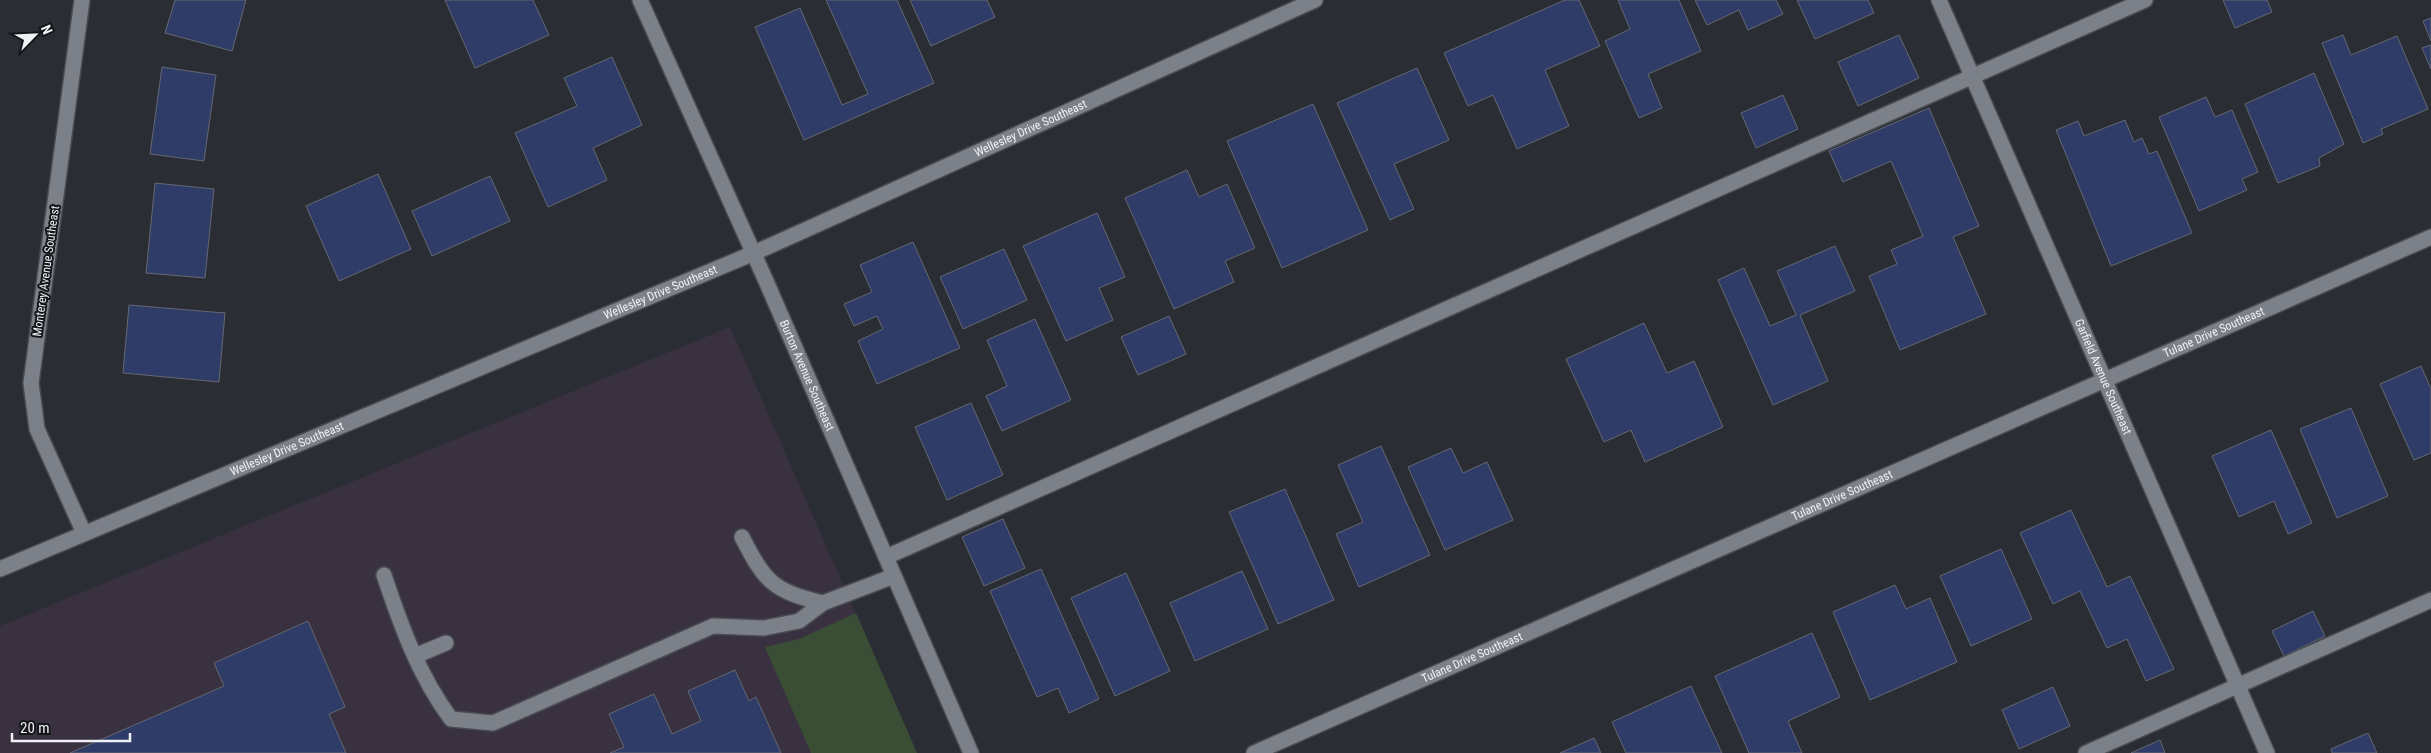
<svg xmlns="http://www.w3.org/2000/svg" width="2431" height="753" viewBox="0 0 2431 753" font-family="'Roboto Condensed',sans-serif">
<style>
.education{fill:#3a3140}
.green{fill:#394e34}
.building{fill:#303c68;stroke:#646871}
.lines{fill:none;stroke-linecap:round;stroke-linejoin:round}
.lane-casing{stroke:#484b51;stroke-width:18}
.street-casing{stroke:#484b51;stroke-width:18}
.lane{stroke:#7c8089;stroke-width:15}
.street{stroke:#7c8089;stroke-width:15}
.labels{text-anchor:middle;stroke-width:4;stroke-linejoin:round;paint-order:stroke}
.street-label{font-size:12px;fill:#eff1f6;stroke:#141619}
</style>
<rect width="100%" height="100%" fill="#2b2d35"/>
<polygon class="education" points="730,327 917,753 0,753 0,626"/>
<polygon class="green" points="856,613 917,753 811,753 765,647 799,639"/>
<g class="building">
<polygon points="175,0 246,0 232,51 165,33"/>
<polygon points="445,0 533,0 549,35 475,68"/>
<polygon points="826,0 897,0 934,83 804,140 755,27 800,8 842,105 868,94"/>
<polygon points="910,0 987,0 995,17 931,46"/>
<polygon points="1565,0 1579,0 1600,46 1545,70 1569,126 1517,149 1493,95 1468,106 1444,53"/>
<polygon points="1618,0 1679,0 1701,51 1648,74 1662,108 1639,118 1605,41 1630,29"/>
<polygon points="1695,0 1776,0 1783,14 1748,30 1739,10 1707,25"/>
<polygon points="1797,0 1868,0 1874,13 1815,39"/>
<polygon points="2223,0 2267,0 2272,12 2235,28"/>
<polygon points="2431,18 2431,41 2423,21"/>
<polygon points="1899,35 1919,78 1858,106 1838,62"/>
<polygon points="2343,35 2351,55 2397,36 2428,109 2381,129 2383,134 2363,143 2322,43"/>
<polygon points="2431,45 2431,69 2422,48"/>
<polygon points="612,57 642,125 593,148 607,180 548,207 515,133 577,106 564,78"/>
<polygon points="162,67 216,75 204,161 150,154"/>
<polygon points="1417,68 1449,140 1394,164 1414,209 1390,220 1337,103"/>
<polygon points="2314,73 2344,144 2319,158 2320,166 2278,183 2245,104"/>
<polygon points="1783,95 1798,129 1756,148 1741,113"/>
<polygon points="2206,97 2215,117 2232,110 2258,172 2242,179 2247,190 2199,211 2159,117"/>
<polygon points="1313,104 1368,230 1282,268 1227,141"/>
<polygon points="1929,108 1979,226 1953,237 1986,314 1900,350 1869,276 1897,264 1891,250 1923,236 1891,161 1843,182 1829,151"/>
<polygon points="2125,120 2134,142 2142,138 2149,154 2157,151 2192,233 2111,266 2056,130 2078,121 2084,136"/>
<polygon points="1187,170 1199,197 1227,184 1255,248 1225,261 1234,282 1174,309 1125,198"/>
<polygon points="378,174 411,249 339,281 306,206"/>
<polygon points="490,176 510,221 432,256 412,211"/>
<polygon points="155,183 214,189 205,278 146,273"/>
<polygon points="1097,213 1125,277 1099,288 1113,320 1066,341 1023,246"/>
<polygon points="913,242 960,348 877,384 858,341 883,329 877,316 854,326 844,304 872,292 860,265"/>
<polygon points="1835,246 1855,291 1800,315 1828,381 1773,405 1718,280 1744,268 1770,326 1796,315 1777,271"/>
<polygon points="1004,249 1027,300 963,329 940,277"/>
<polygon points="129,305 225,313 219,382 123,373"/>
<polygon points="1169,316 1186,354 1138,375 1121,337"/>
<polygon points="1035,319 1071,400 1002,431 986,396 1007,386 987,340"/>
<polygon points="1644,323 1667,373 1694,361 1723,427 1645,462 1631,430 1604,442 1566,359"/>
<polygon points="2421,366 2431,389 2431,453 2414,460 2380,384"/>
<polygon points="971,403 1003,475 947,500 915,427"/>
<polygon points="2351,408 2388,496 2337,518 2300,429"/>
<polygon points="2271,430 2312,523 2288,534 2274,501 2239,517 2212,456"/>
<polygon points="1381,446 1430,555 1359,587 1336,534 1363,522 1338,465"/>
<polygon points="1451,448 1463,473 1487,462 1513,520 1445,550 1408,467"/>
<polygon points="1285,489 1334,600 1278,624 1229,512"/>
<polygon points="2071,510 2107,587 2130,576 2174,669 2146,681 2127,639 2107,648 2080,591 2053,604 2020,533"/>
<polygon points="1003,519 1025,568 984,586 962,537"/>
<polygon points="2001,549 2032,619 1971,646 1940,576"/>
<polygon points="1041,569 1099,699 1069,713 1058,688 1037,697 990,591"/>
<polygon points="1242,571 1268,629 1195,661 1170,603"/>
<polygon points="1126,573 1170,671 1115,696 1071,598"/>
<polygon points="1895,585 1906,609 1930,598 1957,662 1870,700 1833,612"/>
<polygon points="2313,611 2325,636 2284,656 2272,631"/>
<polygon points="308,621 345,707 329,714 346,753 70,753 224,686 214,663"/>
<polygon points="1812,633 1840,697 1788,721 1802,753 1749,753 1715,676"/>
<polygon points="735,670 749,701 756,697 781,753 610,753 624,747 609,714 654,694 672,734 701,721 688,691"/>
<polygon points="1691,686 1722,753 1626,753 1612,722"/>
<polygon points="2053,687 2070,726 2019,749 2002,710"/>
<polygon points="2368,733 2377,753 2332,753 2331,749"/>
<polygon points="1594,738 1601,753 1560,753"/>
<polygon points="2160,740 2165,753 2131,753"/>
</g>
<g class="lines">
<g class="lane-casing">
<g id="lane">
<path d="M742,537C765,582 773,591 823,603"/>
<polyline points="886,557 2145,0"/>
<path d="M384,575C401,626 419,676 451,719L493,723L713,626L764,628L799,621L823,603L894,576"/>
<polyline points="415,656 446,643"/>
<polyline points="2086,753 2431,600"/>
</g>
</g>
<g class="street-casing">
<g id="street">
<polyline points="82,0 31,383 37,429 84,533"/>
<path id="s1" d="M640,0L766,281L971,753"/>
<path id="s2" d="M1939,0L2267,753"/>
<path id="s3" d="M0,569L754,253L1315,0"/>
<path id="s4" d="M1254,753L2431,237"/>
</g>
</g>
<use href="#lane" class="lane"/>
<use href="#street" class="street"/>
</g>
<g class="labels">
<g class="street-label">
<text dy="4" stroke="none"><textPath href="#s3" startOffset="1121">Wellesley Drive Southeast</textPath></text>
<text transform="translate(46 271) rotate(-82)" y="4">Monterey Avenue Southeast</text>
<text dy="4" stroke="none"><textPath href="#s3" startOffset="716">Wellesley Drive Southeast</textPath></text>
<text dy="4" stroke="none"><textPath href="#s4" startOffset="1048">Tulane Drive Southeast</textPath></text>
<text dy="4" stroke="none"><textPath href="#s1" startOffset="411">Burton Avenue Southeast</textPath></text>
<text dy="4" stroke="none"><textPath href="#s2" startOffset="411">Garfield Avenue Southeast</textPath></text>
<text dy="4" stroke="none"><textPath href="#s3" startOffset="311">Wellesley Drive Southeast</textPath></text>
<text dy="4" stroke="none"><textPath href="#s4" startOffset="642">Tulane Drive Southeast</textPath></text>
<text dy="4" stroke="none"><textPath href="#s4" startOffset="238">Tulane Drive Southeast</textPath></text>
</g>
</g>
<g transform="translate(35 35) rotate(66)" stroke="#141619" stroke-width="4" paint-order="stroke">
<path d="M0-4L9 19L0 12L-9 19Z" fill="#eff1f6"/>
<text y="-8" font-size="14" font-weight="bold" text-anchor="middle" fill="#eff1f6">N</text>
</g>
<path d="M12 733v8h118v-8" fill="none" stroke="#eff1f6" stroke-width="2.5"/>
<text x="20" y="733" font-size="15" fill="#eff1f6" stroke="#141619" stroke-width="4" paint-order="stroke">20 m</text>
</svg>
